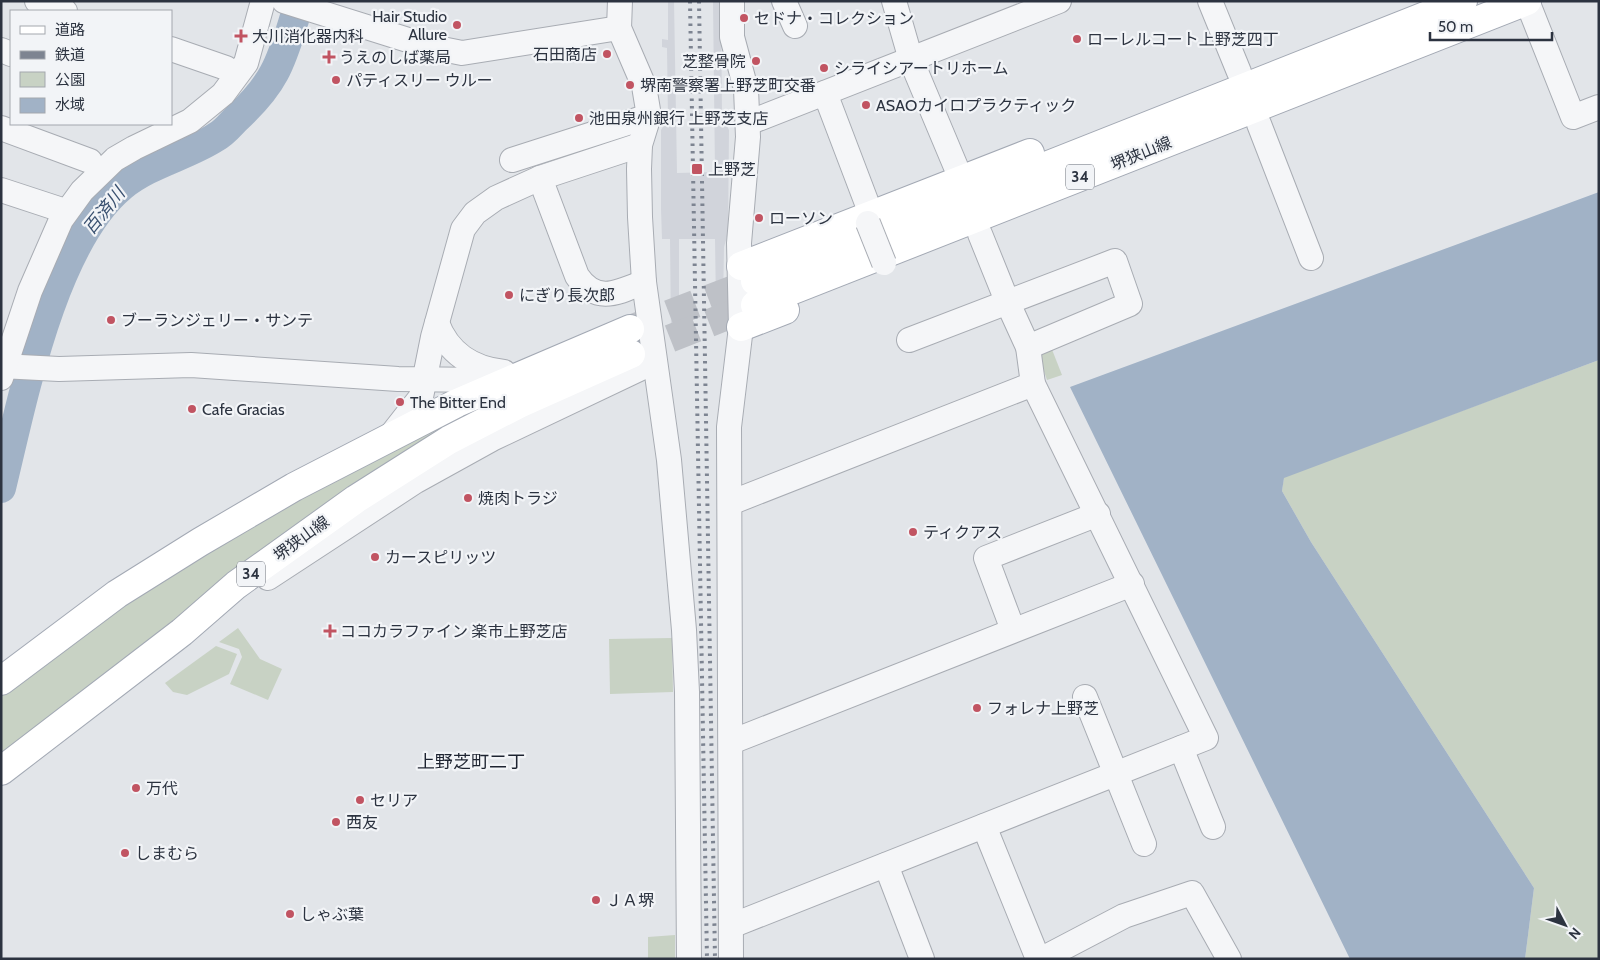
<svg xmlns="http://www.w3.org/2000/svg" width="1600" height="960" viewBox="0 0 1600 960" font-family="Cabin,'Noto Sans JP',sans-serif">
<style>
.built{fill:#d1d4db}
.green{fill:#c8d2c4}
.water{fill:#a1b2c6}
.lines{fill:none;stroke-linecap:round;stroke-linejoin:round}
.river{stroke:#a1b2c6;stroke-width:30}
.major-tunnel{stroke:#bec1c7;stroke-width:28;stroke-dasharray:28 14;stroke-linecap:butt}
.minor-casing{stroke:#a8acb3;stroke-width:26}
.major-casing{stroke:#a3a9b4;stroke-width:30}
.minor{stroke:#f5f6f8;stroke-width:24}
.major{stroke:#fff;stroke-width:28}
.rail{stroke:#7d8491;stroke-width:4;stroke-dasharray:2.5 5;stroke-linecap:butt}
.minor-bridge-casing{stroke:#a8acb3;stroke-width:26;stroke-linecap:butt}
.minor-bridge{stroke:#f5f6f8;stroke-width:24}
.poi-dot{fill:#c15462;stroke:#f2f4f7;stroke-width:2}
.labels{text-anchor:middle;stroke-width:4.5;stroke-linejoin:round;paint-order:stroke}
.shield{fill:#f2f4f7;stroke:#676d77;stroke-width:1}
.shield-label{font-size:15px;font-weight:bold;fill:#2c3340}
.poi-label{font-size:16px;fill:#2c3340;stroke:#f2f4f7;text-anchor:start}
.street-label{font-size:16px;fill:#2c3340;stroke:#f2f4f7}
.water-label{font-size:18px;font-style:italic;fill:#3a5170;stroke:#f2f4f7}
.neighbourhood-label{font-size:18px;fill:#1e2431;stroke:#f2f4f7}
</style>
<rect width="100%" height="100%" fill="#e2e5e9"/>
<polygon class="built" points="668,1 674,1 677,173 715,172 713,1 721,1 722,116 729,130 728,233 724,247 723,305 716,305 715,239 679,239 679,333 671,332 670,239 662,239 661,209 661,130 668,119 667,48 662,47 662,39 668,40"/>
<g class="green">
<polygon points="1051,347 1062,375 1047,380 1039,357 1042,350"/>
<polygon points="1599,360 1599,959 1525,959 1534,888 1311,542 1282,491 1284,477"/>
<polygon points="457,412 451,426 1,761 1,691 115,608 237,530"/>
<polygon points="238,628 260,659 282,669 268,700 230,684 242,657 239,649 219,642"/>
<polygon points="672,638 673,692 610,694 609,639"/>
<polygon points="216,646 237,654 229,674 187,695 173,692 165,683"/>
<polygon points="675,935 675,959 648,959 648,937"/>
</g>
<polygon class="water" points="1599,192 1599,360 1284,478 1282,491 1311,542 1534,888 1525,959 1350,959 1070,387"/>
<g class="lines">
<path class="river" d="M1,488C22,402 52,244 122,186C150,163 187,156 216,137C224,133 230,125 236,119C250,106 265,90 274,73C286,51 292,24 300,1"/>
<g class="major-tunnel">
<polyline points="630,329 755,281"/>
<polyline points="631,354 755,305"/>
</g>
<g class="minor-casing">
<g id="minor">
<polyline points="37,1 65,11"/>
<polyline points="284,1 427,46 462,53 619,28"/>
<polyline points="620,1 619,28 644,86 649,116 640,145 639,169 640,217 644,282 669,460 684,630 687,692 689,959"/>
<polyline points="784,1 795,26"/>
<polyline points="894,1 911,60 961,179"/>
<polyline points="1210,1 1239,72"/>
<polyline points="1527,1 1573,117 1599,107"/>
<polyline points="171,49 226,68"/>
<polyline points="1,50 11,54"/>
<polyline points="825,93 871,214"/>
<polyline points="748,123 1059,1"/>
<polyline points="1259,124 1311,258"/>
<polyline points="1,128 90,161"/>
<polyline points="512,160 649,116"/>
<path d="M540,178L577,276C596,304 617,293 644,282"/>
<polyline points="1,190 62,210"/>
<path d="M437,323C448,353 473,369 504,372"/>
<polyline points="909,340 1115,261 1130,304 1028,347"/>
<polyline points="1,366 59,369 191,365 398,379 484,380 503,384"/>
<polyline points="1,378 30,291 61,220 82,191 115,159 134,148 190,121 223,94 246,63 263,1"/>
<polyline points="392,434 421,397 433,337 463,229 475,213 496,198 540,178 640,145"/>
<polyline points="730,503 1033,384"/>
<polyline points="268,578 416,481 492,439 654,362"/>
<polyline points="1013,630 986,558 1098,514"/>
<polyline points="1085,697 1144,844"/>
<polyline points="731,742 1132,584"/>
<polyline points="1181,748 1213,827"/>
<polyline points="984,826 1038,959"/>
<polyline points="886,865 922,959"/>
<polyline points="731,926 1206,738 1033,384 1028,347 1007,301 980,234"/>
<polyline points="731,959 729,427 741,327 739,243 748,137 746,89 732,37 732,1"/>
<polyline points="1042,959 1124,916 1192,893 1229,959"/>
</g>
</g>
<g class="major-casing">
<g id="major">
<polyline points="741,266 1030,153"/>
<polyline points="755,281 1463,1"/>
<polyline points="755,305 1527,1"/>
<polyline points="741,327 785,310"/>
<polyline points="1,681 117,594 200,542 294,487 457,403 630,329"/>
<polyline points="1,771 182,632 236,585 356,499 449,440 519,404 631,354"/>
</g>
</g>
<use href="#minor" class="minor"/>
<use href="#major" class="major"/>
<g class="rail">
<polyline points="690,1 707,959"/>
<polyline points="699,1 715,959"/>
</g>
<g class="minor-bridge-casing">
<polyline id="minor-bridge" points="868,223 884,263"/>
</g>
<use href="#minor-bridge" class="minor-bridge"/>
</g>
<g class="poi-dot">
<circle cx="744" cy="18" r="5"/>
<circle cx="457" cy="25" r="5"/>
<path d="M238.5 28.5h5v5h5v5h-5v5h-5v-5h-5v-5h5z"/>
<circle cx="1077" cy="39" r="5"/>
<circle cx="607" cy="54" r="5"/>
<path d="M326.5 49.5h5v5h5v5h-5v5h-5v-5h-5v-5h5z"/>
<circle cx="756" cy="61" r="5"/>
<circle cx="824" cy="68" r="5"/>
<circle cx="336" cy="80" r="5"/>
<circle cx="630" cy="85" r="5"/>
<circle cx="866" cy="105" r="5"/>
<circle cx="579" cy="118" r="5"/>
<rect x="691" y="163" width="12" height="12" rx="2.5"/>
<circle cx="759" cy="218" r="5"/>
<circle cx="509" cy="295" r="5"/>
<circle cx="111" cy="320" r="5"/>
<circle cx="400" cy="402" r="5"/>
<circle cx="192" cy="409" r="5"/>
<circle cx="468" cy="498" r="5"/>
<circle cx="913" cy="532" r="5"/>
<circle cx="375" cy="557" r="5"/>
<path d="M327.5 623.5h5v5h5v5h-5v5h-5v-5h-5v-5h5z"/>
<circle cx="977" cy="708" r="5"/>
<circle cx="136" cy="788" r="5"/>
<circle cx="360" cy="800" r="5"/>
<circle cx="336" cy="822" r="5"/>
<circle cx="125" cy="853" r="5"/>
<circle cx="596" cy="900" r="5"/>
<circle cx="290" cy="914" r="5"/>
</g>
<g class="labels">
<g class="shield">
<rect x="1066" y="164.5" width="28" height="25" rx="4"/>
<rect x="237" y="561.5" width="28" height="25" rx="4"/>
</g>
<g class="shield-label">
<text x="1080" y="182">34</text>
<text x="251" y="579">34</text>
</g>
<g class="poi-label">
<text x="447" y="22" text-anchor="end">Hair Studio<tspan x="447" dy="18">Allure</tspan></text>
<text x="754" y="24">セドナ・コレクション</text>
<text x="252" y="42">大川消化器内科</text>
<text x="1087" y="45">ローレルコート上野芝四丁</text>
<text x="597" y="60" text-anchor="end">石田商店</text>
<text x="339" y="63">うえのしば薬局</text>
<text x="746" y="67" text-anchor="end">芝整骨院</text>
<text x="834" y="74">シライシアートリホーム</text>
<text x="346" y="86">パティスリー ウルー</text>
<text x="640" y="91">堺南警察署上野芝町交番</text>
<text x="876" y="111">ASAOカイロプラクティック</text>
<text x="589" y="124">池田泉州銀行 上野芝支店</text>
<text x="708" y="175">上野芝</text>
<text x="769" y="224">ローソン</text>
<text x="519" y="301">にぎり長次郎</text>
<text x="121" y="326">ブーランジェリー・サンテ</text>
<text x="410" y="408">The Bitter End</text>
<text x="202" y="415">Cafe Gracias</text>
<text x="478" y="504">焼肉トラジ</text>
<text x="923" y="538">ティクアス</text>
<text x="385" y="563">カースピリッツ</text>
<text x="340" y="637">ココカラファイン 楽市上野芝店</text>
<text x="987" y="714">フォレナ上野芝</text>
<text x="146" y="794">万代</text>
<text x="370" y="806">セリア</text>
<text x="346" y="828">西友</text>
<text x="135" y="859">しまむら</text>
<text x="606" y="906">ＪＡ堺</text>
<text x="300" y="920">しゃぶ葉</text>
</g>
<g class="street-label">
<text transform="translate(1141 153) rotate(-22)" y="6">堺狭山線</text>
<text transform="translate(301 538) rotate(-36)" y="6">堺狭山線</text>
</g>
<g class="water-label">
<text transform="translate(104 211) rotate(-51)" y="6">百済川</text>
</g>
<g class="neighbourhood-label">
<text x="471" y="768">上野芝町二丁</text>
</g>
</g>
<rect width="1600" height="960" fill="none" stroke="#2c3340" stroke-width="5"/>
<rect x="10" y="10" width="162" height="115" fill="#f2f4f7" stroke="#a3a7ae"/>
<rect x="20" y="26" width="25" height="8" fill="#ffffff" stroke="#a3a7ae"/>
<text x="55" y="35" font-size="15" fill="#2c3340">道路</text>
<rect x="20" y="51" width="25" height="8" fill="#7d8491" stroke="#a3a7ae"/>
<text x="55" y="60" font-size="15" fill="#2c3340">鉄道</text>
<rect x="20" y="72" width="25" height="15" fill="#c8d2c4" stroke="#a3a7ae"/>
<text x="55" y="85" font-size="15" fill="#2c3340">公園</text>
<rect x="20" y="98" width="25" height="15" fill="#a1b2c6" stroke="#a3a7ae"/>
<text x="55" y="110" font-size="15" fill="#2c3340">水域</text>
<g transform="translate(1565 925) rotate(131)" stroke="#f2f4f7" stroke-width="4" paint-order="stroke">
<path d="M0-4L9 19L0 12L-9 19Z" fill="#2c3340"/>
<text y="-8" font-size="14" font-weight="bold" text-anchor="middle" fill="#2c3340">N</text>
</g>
<path d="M1430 32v8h122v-8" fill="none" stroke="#2c3340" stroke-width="2.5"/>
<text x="1438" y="32" font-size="15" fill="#2c3340" stroke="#f2f4f7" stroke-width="4" paint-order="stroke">50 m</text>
</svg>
